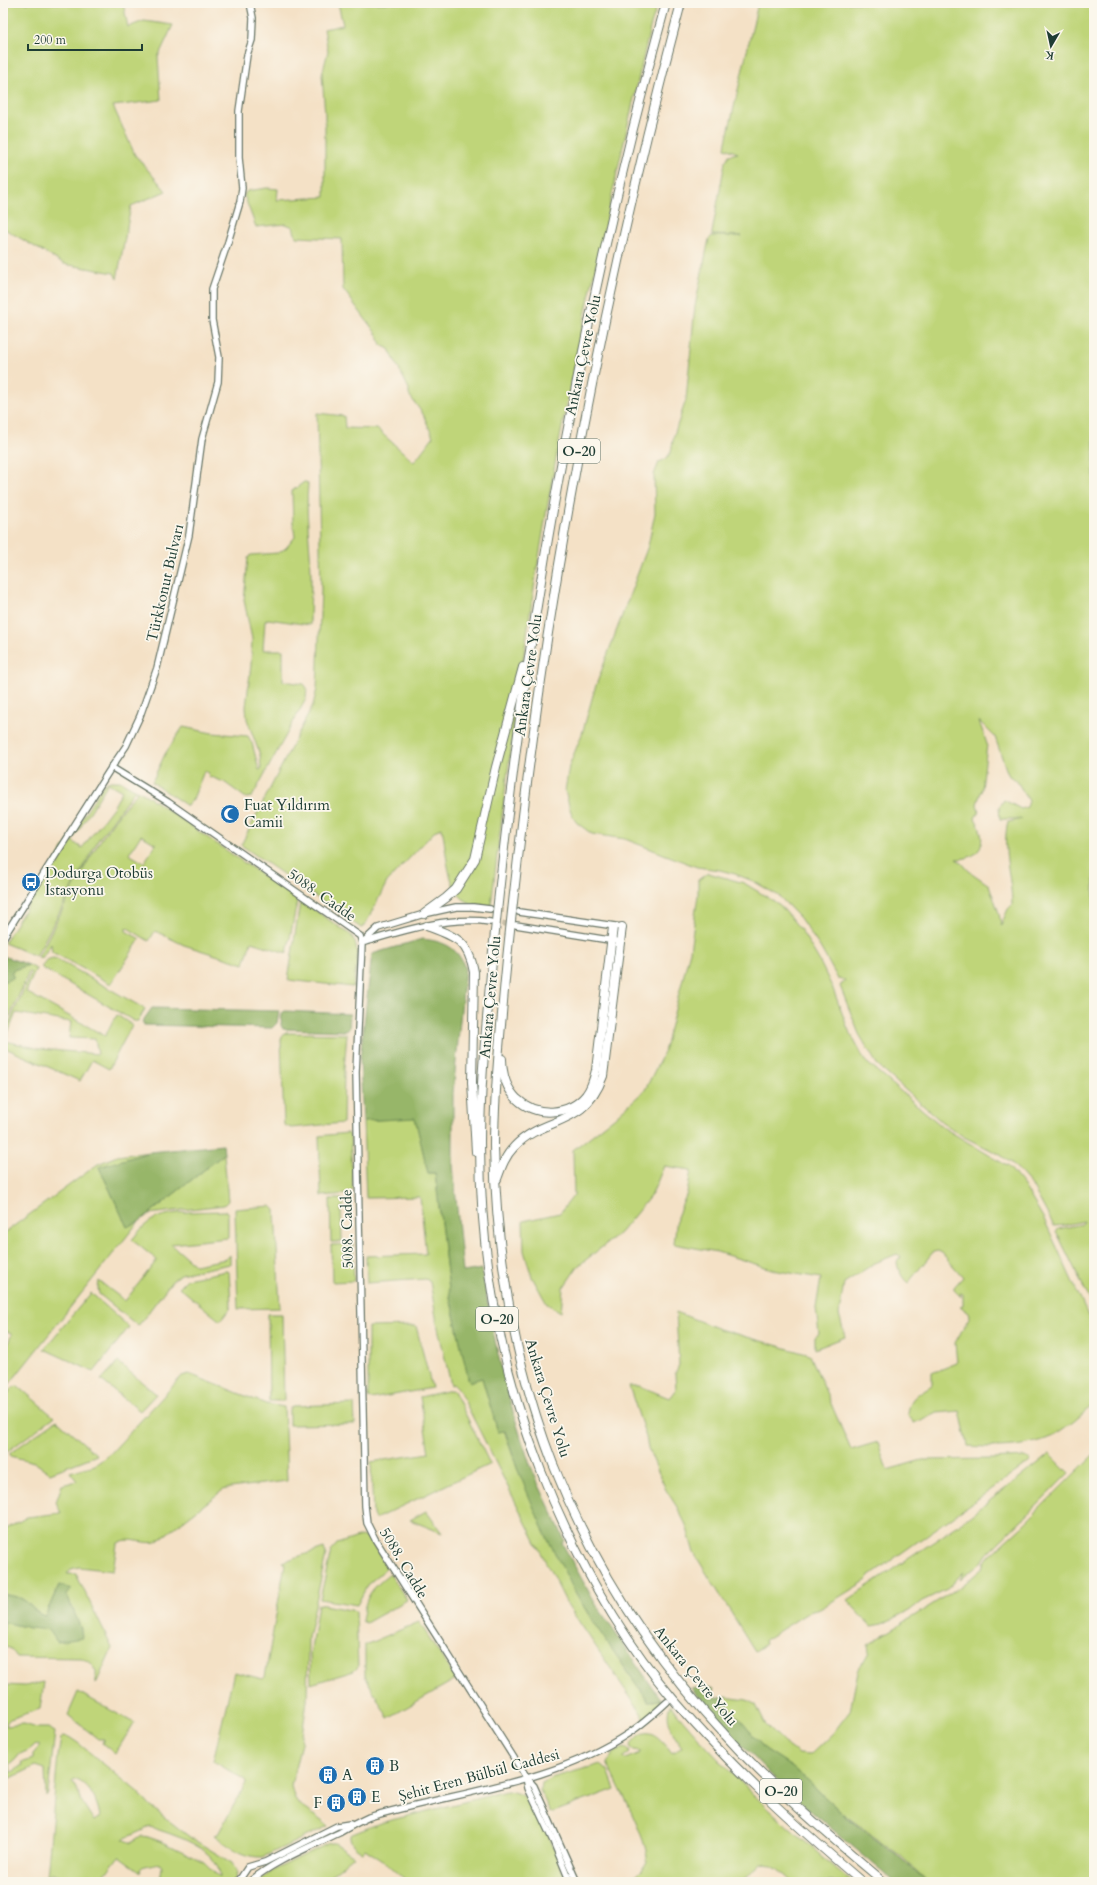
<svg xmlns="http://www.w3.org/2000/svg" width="1097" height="1885" viewBox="0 0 1097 1885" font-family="Cardo,serif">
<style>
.green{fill:#bfd579;stroke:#6f8956;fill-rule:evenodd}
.forest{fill:#97b669;stroke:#5b7a4e}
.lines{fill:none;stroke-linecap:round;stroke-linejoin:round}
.minor-tunnel{stroke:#c9c0a9;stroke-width:5.5;stroke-dasharray:5.5 3;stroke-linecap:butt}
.minor-casing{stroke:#6a7667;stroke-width:8}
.highway-casing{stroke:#6a7667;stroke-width:10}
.minor{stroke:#fff;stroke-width:5.5}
.highway{stroke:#fff;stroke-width:8}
.labels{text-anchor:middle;stroke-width:3.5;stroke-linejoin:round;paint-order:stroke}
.shield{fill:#fbf7ec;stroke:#61756b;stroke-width:1}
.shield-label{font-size:14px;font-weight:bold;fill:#1f3d34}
.street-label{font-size:15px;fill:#1f3d34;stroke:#fbf7ec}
.poi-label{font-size:15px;fill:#1f3d34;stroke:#fbf7ec;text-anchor:start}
</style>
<rect width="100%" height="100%" fill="#fbf7ec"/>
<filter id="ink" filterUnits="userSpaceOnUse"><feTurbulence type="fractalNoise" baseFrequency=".025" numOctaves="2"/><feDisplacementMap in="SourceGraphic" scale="8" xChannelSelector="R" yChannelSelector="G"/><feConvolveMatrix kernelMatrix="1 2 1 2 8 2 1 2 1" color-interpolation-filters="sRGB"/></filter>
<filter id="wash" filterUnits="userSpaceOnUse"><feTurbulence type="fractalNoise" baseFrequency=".012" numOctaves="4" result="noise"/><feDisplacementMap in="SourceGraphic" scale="16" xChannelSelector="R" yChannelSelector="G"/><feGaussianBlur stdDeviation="0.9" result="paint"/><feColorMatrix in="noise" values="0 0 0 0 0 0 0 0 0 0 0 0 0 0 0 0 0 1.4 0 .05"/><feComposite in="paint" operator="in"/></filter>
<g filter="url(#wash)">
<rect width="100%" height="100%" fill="#f4e1c6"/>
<g class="green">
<polygon points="3,3 123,3 128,27 144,21 173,25 158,57 161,100 113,106 135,155 166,191 131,206 117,279 114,273 64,264 3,228"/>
<path d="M338,3H658L650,28C618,170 584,311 557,453C529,604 509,755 491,906C484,905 476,905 470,903C446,894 447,850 442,828L436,830L387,882L364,927L361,928L241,845L313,705L317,689L321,590L317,413L344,416L345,428L377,429L414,462L433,437L423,414L409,395V389L389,349L381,345L378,336L343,289L342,239L296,237L293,227L286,224L256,227L244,195L247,191L267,188L278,189L277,200L325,197V114L322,75L328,51L324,29L343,25Z"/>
<path d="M758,3H1094V1308L1056,1231L1058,1229L1082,1224L1084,1221L1065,1225L1054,1226L1031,1184L1013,1164L999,1154L964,1137L942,1122L878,1066L859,1034L840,986L845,980L838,979L820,947L800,918L779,896L753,881L735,874L720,870L697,867L625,839L592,834L577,823L572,816L565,791L569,766L582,734L595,688L648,546L655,513L654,475L659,462L666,459L671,452L674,435L686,400L695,306L709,239L712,236H742L712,235V233L725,162L729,155L738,153L725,148L726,142ZM979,721L995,737L1007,772L1009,776L1016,780L1029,801L1027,807L1021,809L1004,800L999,807L1000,819H1022L1008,822C1001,849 1012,878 1012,905L1008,909L1001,925L999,913L989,885L969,871L961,862L956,859C984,859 987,839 975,818L979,812L977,804L982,789L987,744Z"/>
<path d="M304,482H306L308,484C305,515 311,547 311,579C311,594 310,609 310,625L268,619L265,621L263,650H283V681L304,684L307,688L306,699L252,797L246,798L224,782L208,776L209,773L204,771L193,799L187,806L152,782L165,754L183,727L212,733L248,736L252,743L259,770L261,769L260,755L247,719L246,707L251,665L252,639L244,600L248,558L251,555L278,553L286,548L295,537L293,523L292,491Z"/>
<path d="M110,781H120L146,795L294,897L297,902L287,953L251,942L244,964L184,945L155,931L149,941L126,927V931L140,939L111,984L52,952L51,944L42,958L38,957C67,903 95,836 137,793L135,790L98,840L36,956L4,943L103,785ZM108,783L122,791L114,806L82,848L72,841ZM141,835L156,844L144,863L129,854Z"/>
<path d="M708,873L744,883L780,905L801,930L819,960L833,989L848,1029L865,1061L944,1128L1009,1167L1024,1186L1044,1219L1094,1329V1404C1082,1414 1069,1427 1055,1435C1029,1448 997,1448 968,1446L960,1411L937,1413L914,1423L908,1415C909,1397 918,1394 932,1385V1373L957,1363L955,1343L970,1316L969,1313L960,1306L963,1305V1294L960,1293L961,1297L954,1290V1287L963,1277L942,1253L938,1251L933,1252L908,1283C902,1278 898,1270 897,1262L901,1257L897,1254L875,1263L844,1283L839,1314L845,1337L815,1349V1337L819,1334L816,1308L821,1278L778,1271L717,1252L674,1244L677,1217L687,1193L691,1170L664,1166L652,1194L620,1233L578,1266L563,1288L561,1312L547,1304L532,1277L524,1251L523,1221L560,1213L574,1195L573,1150L614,1118L645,1090L664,1052L690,951L698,895V880Z"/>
<path d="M300,902L306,904L351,935C362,950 355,970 353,987L288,980Z"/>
<polygon points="53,958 57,959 145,1009 138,1021 134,1021 42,968 42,966 46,960"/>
<path d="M29,965L36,969L26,992L105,1036L117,1015L132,1025L109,1069L92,1060L80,1081L3,1047V1037L31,973L29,972L10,1016L3,1012V982L12,978L11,974L13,970ZM16,1013L71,1022L69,1038L95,1039L98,1054L40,1049L5,1041Z"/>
<polygon points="286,1033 347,1034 344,1069 343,1123 291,1128 284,1125 281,1040 282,1036"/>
<polygon points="415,1117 428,1173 435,1173 450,1297 469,1381 482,1378 498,1432 504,1430 517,1468 574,1590 593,1622 648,1701 661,1700 663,1702 645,1719 567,1604 458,1388 454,1384 451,1385 437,1323 430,1282 426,1279 367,1283 366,1256 426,1254 420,1197 366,1198 363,1121"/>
<polygon points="347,1133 350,1135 353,1189 348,1194 321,1196 319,1136"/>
<polygon points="150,1152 99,1167 127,1226 139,1221 3,1392 3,1354 12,1334 3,1329 3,1234 98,1164 117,1156"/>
<polygon points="224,1154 228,1201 224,1205 149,1214"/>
<polygon points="330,1199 342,1199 344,1207 341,1207 342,1242 331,1242"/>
<polygon points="271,1206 275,1210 280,1308 238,1309 235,1209"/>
<path d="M225,1211L228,1213V1238L171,1244L195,1265L226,1259L230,1255V1264L180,1274L172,1281L138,1326L99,1294L98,1288L99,1281L125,1301L157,1260L132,1240C138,1232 145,1224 154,1219C171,1210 205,1212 225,1211Z"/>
<polygon points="353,1244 354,1281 332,1282 331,1245"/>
<polygon points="226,1271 229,1272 231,1304 230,1309 220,1321 179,1287 187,1279"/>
<polygon points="91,1293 129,1327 94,1372 44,1349"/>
<polygon points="676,1312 719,1329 810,1355 851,1450 878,1442 887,1470 922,1460 993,1459 1024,1457 1030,1459 1030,1462 869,1576 867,1580 820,1609 809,1612 765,1640 766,1644 755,1651 694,1553 686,1525 677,1507 666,1490 648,1448 646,1437 629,1386 640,1386 669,1398 676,1389 675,1374 679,1365"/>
<polygon points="268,1314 282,1314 284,1401 269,1401"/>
<polygon points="416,1326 432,1388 371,1399 368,1398 368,1327"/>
<polygon points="118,1362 156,1394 140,1411 101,1380"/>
<path d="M189,1374L266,1404L284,1407L287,1481L230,1488L223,1490L156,1542C143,1545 128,1535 117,1544L113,1571L79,1567L71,1569L67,1574H76L112,1648L96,1684V1671L90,1663L82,1658L17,1657L11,1649L3,1645V1622L30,1628L81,1629L67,1595L71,1589L59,1585L45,1616C35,1614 31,1604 22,1599C17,1596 9,1596 3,1594V1531L27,1517L61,1513L56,1502L62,1485L77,1481L70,1472L95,1465L111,1453L182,1376Z"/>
<polygon points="18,1386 54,1417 4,1454 3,1400 13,1387"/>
<polygon points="452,1390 454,1391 490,1464 375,1519 373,1515 371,1462 429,1453 420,1397"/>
<polygon points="354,1404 355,1424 289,1425 289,1409 292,1406"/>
<polygon points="57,1420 97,1455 50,1473 34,1462 10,1456 10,1453"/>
<polygon points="1050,1454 1069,1473 987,1554 982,1562 960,1580 964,1572 945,1590 922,1601 909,1611 882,1624 871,1626 847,1600 957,1526"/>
<polygon points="1094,1454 1094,1882 928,1882 901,1856 842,1813 793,1767 765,1749 729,1707 724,1697 747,1700 756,1705 765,1724 784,1743 799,1754 810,1755 833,1733 850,1711 858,1671 869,1652 868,1645 963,1585 984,1567 984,1563 989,1556 1022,1526"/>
<polygon points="426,1511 442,1533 410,1520"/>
<polygon points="361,1536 369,1538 387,1568 368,1584 357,1605 320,1599 331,1551 337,1544"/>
<path d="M324,1548L326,1555L308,1638L307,1700L301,1743L291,1786L294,1797L298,1803L328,1826L263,1857C243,1858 229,1846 214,1835L218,1834L246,1783L245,1780L213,1761L234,1672L263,1679L265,1677L285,1564L282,1562Z"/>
<path d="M390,1574L407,1600L366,1623L362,1621C366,1595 370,1590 390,1574Z"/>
<polygon points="318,1604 356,1611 358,1667 354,1671 311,1684 310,1655"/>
<polygon points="419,1622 456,1679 388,1718 365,1676 365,1645"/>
<path d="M44,1682L40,1709L10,1719L7,1722L6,1726L24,1724L37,1728H48L55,1732L48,1793L46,1796L45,1769L36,1766L11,1778L3,1784V1685L25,1686ZM36,1744L40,1746L33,1754V1759L21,1763L22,1765L11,1773L10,1764L15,1760L20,1754L29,1750Z"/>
<polygon points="78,1692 134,1723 115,1754 102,1743 104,1739 98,1739 68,1715"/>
<path d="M670,1705C687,1724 703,1744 721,1762C762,1805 807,1844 852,1882H792C783,1874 773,1863 760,1863L743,1882H629C634,1876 645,1868 647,1861C650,1844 615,1780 607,1762L614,1753L624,1748L630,1750L629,1753L622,1758L625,1759L640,1753V1751L634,1750L630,1747C632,1742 635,1739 638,1736C652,1725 665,1744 672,1754L682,1747C674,1736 664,1720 670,1705Z"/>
<path d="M63,1736L69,1737L78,1743L139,1793L150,1806L191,1838L232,1863L237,1873L234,1882H160L162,1866L160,1863L144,1866L140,1869L141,1872L119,1856L103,1877L97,1880L51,1874L47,1877L58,1756L61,1738ZM74,1779C89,1783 98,1802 100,1817L94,1821L82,1802L75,1784L72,1782ZM150,1827C173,1835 219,1847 220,1878L204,1862L165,1843L148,1837L142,1836L132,1843L123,1839Z"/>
<polygon points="601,1764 608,1770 615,1789 551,1813 550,1812 540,1790 541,1783 551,1778"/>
<path d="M507,1791C514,1792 521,1794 527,1799C542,1810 558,1861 566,1880L562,1882H408L389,1865L365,1849L363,1852C356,1848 349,1844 350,1835L380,1823Z"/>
<polygon points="329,1843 335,1843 354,1856 330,1876 331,1882 257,1882 274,1870"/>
</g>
<g class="forest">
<path d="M422,939C443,941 459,947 465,969L453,1093V1165L463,1272L482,1269C492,1335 507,1400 530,1464C540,1490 554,1515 565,1541L562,1543L595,1603L661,1700L648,1701L593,1622L574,1590L544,1532L517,1468L505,1431L498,1432L482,1378L469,1382L450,1297L435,1173H428L415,1118L363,1121L360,1059L372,954Z"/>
<polygon points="3,956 6,957 29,965 13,970 11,974 13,975 13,978 3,982"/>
<polygon points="152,1008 279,1011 277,1023 272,1028 144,1025 142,1022"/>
<polygon points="285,1011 350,1014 349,1029 346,1031 283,1029 281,1025 282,1013"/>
<polygon points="223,1145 224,1154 140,1221 127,1227 99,1167 150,1152"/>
<path d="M59,1585L71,1589L67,1595L81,1629L82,1638L57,1642L49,1630L30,1628L3,1622V1594C9,1596 17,1596 22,1599C31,1604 35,1614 45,1616Z"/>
<polygon points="704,1686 714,1689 712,1694 714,1697 726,1698 729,1707 765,1749 793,1767 847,1818 896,1854 928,1882 895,1882 813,1813 769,1773 725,1727 691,1688"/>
</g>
</g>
<g filter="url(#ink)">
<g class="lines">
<g class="minor-tunnel">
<polyline points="490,909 514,911"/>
<polyline points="494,922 513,925"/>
</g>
<g class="minor-casing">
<g id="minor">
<polyline points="111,767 168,802 360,936 362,943 356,1072 365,1506 367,1523 375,1539 526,1777 534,1786 577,1882"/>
<polyline points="519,912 622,927"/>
<polyline points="516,925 615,941"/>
<polyline points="3,938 109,771 126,746 140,716 157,668 189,535 202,439 218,382 219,357 212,320 212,289 228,242 240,202 242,188 239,158 239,111 247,55 252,40 253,18 250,3"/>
<path d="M365,942C405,930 448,916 490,922"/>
<polyline points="362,943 378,928 424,914 456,907 473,907 490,909"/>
<polyline points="526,1777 528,1788 553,1841 570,1882"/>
<polyline points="238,1882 248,1867 265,1862 337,1826 350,1824"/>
<path d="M249,1882C276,1860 308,1848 339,1833C349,1827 358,1822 369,1817C456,1792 552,1784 629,1733C643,1724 655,1713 667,1702"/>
</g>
</g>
<g class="highway-casing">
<g id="highway">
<path d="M666,3C601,238 554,478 520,719C509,800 500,880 492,961C487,1022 480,1083 480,1143C480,1255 500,1367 541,1471C573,1552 617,1632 673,1699C730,1766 795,1825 862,1882"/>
<path d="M681,3C612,262 559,525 526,791C517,865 508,939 502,1014C498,1057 494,1102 494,1146C496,1254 514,1363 553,1464C593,1565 653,1658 727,1737C775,1790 830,1836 884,1882"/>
<polyline points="424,914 446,898 456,889 475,859 496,767 523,667"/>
<path d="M427,926C456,937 468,940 474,972L472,1082L476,1152"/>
<path d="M502,1059C502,1073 506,1088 517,1099C536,1117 569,1116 586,1095C592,1087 594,1079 596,1070L613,927"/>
<path d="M497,1179C501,1168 505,1156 514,1147C544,1115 584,1129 603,1076L622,927"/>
</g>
</g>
<use href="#minor" class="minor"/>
<use href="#highway" class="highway"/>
</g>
</g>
<defs>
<g id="mosque-disc" transform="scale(1)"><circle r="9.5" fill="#1f6fb2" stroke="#fbf7ec"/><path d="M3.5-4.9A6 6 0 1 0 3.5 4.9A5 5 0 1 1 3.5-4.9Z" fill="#fff"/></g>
<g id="bus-disc" transform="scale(1)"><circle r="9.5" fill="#1f6fb2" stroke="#fbf7ec"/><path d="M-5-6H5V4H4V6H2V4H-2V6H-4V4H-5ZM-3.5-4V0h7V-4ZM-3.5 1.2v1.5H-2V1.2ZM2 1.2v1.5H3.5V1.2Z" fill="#fff"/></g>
<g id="building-disc" transform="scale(1)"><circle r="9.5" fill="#1f6fb2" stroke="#fbf7ec"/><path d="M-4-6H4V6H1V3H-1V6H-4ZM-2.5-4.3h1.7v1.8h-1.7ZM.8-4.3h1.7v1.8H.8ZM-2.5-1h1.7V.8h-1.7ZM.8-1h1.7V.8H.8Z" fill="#fff"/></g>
</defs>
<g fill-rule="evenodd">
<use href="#mosque-disc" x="230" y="814"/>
<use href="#bus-disc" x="31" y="882"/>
<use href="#building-disc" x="375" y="1766"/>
<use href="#building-disc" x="328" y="1775"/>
<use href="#building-disc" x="357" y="1797"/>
<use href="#building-disc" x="336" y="1803"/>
</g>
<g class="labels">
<g class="shield">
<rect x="558" y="439" width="42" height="24" rx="3"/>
<rect x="476" y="1307" width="42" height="24" rx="3"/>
<rect x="760" y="1779" width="42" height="24" rx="3"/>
</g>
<g class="shield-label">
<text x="579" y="456">O-20</text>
<text x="497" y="1324">O-20</text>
<text x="781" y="1796">O-20</text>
</g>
<g class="street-label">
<text transform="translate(583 355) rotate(-78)" y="5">Ankara Çevre Yolu</text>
<text transform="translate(165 583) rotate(-77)" y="5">Türkkonut Bulvarı</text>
<text transform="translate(528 675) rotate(-82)" y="5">Ankara Çevre Yolu</text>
<text transform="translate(322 895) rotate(35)" y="5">5088. Cadde</text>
<text transform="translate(490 997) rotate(-85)" y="5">Ankara Çevre Yolu</text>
<text transform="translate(347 1229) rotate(-91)" y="5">5088. Cadde</text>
<text transform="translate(548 1398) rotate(73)" y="5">Ankara Çevre Yolu</text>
<text transform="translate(404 1563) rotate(59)" y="5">5088. Cadde</text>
<text transform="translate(696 1676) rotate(51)" y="5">Ankara Çevre Yolu</text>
<text transform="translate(479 1775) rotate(-15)" y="5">Şehit Eren Bülbül Caddesi</text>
</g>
<g class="poi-label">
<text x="244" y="810">Fuat Yıldırım<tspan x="244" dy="17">Camii</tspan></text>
<text x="45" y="878">Dodurga Otobüs<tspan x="45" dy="17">İstasyonu</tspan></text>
<text x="389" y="1771">B</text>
<text x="342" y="1780">A</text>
<text x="371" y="1802">E</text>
<text x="322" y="1808" text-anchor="end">F</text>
</g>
</g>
<rect width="1097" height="1885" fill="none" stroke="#fbf7ec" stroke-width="16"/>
<g transform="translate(1051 46) rotate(189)" stroke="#fbf7ec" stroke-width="3" paint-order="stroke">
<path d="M0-3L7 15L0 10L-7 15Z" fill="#1f3d34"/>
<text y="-6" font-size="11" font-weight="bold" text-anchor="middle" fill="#1f3d34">K</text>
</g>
<path d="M28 44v6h114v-6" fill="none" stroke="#1f3d34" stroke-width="2"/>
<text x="34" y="44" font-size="12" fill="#1f3d34" stroke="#fbf7ec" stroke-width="3" paint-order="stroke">200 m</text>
</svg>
